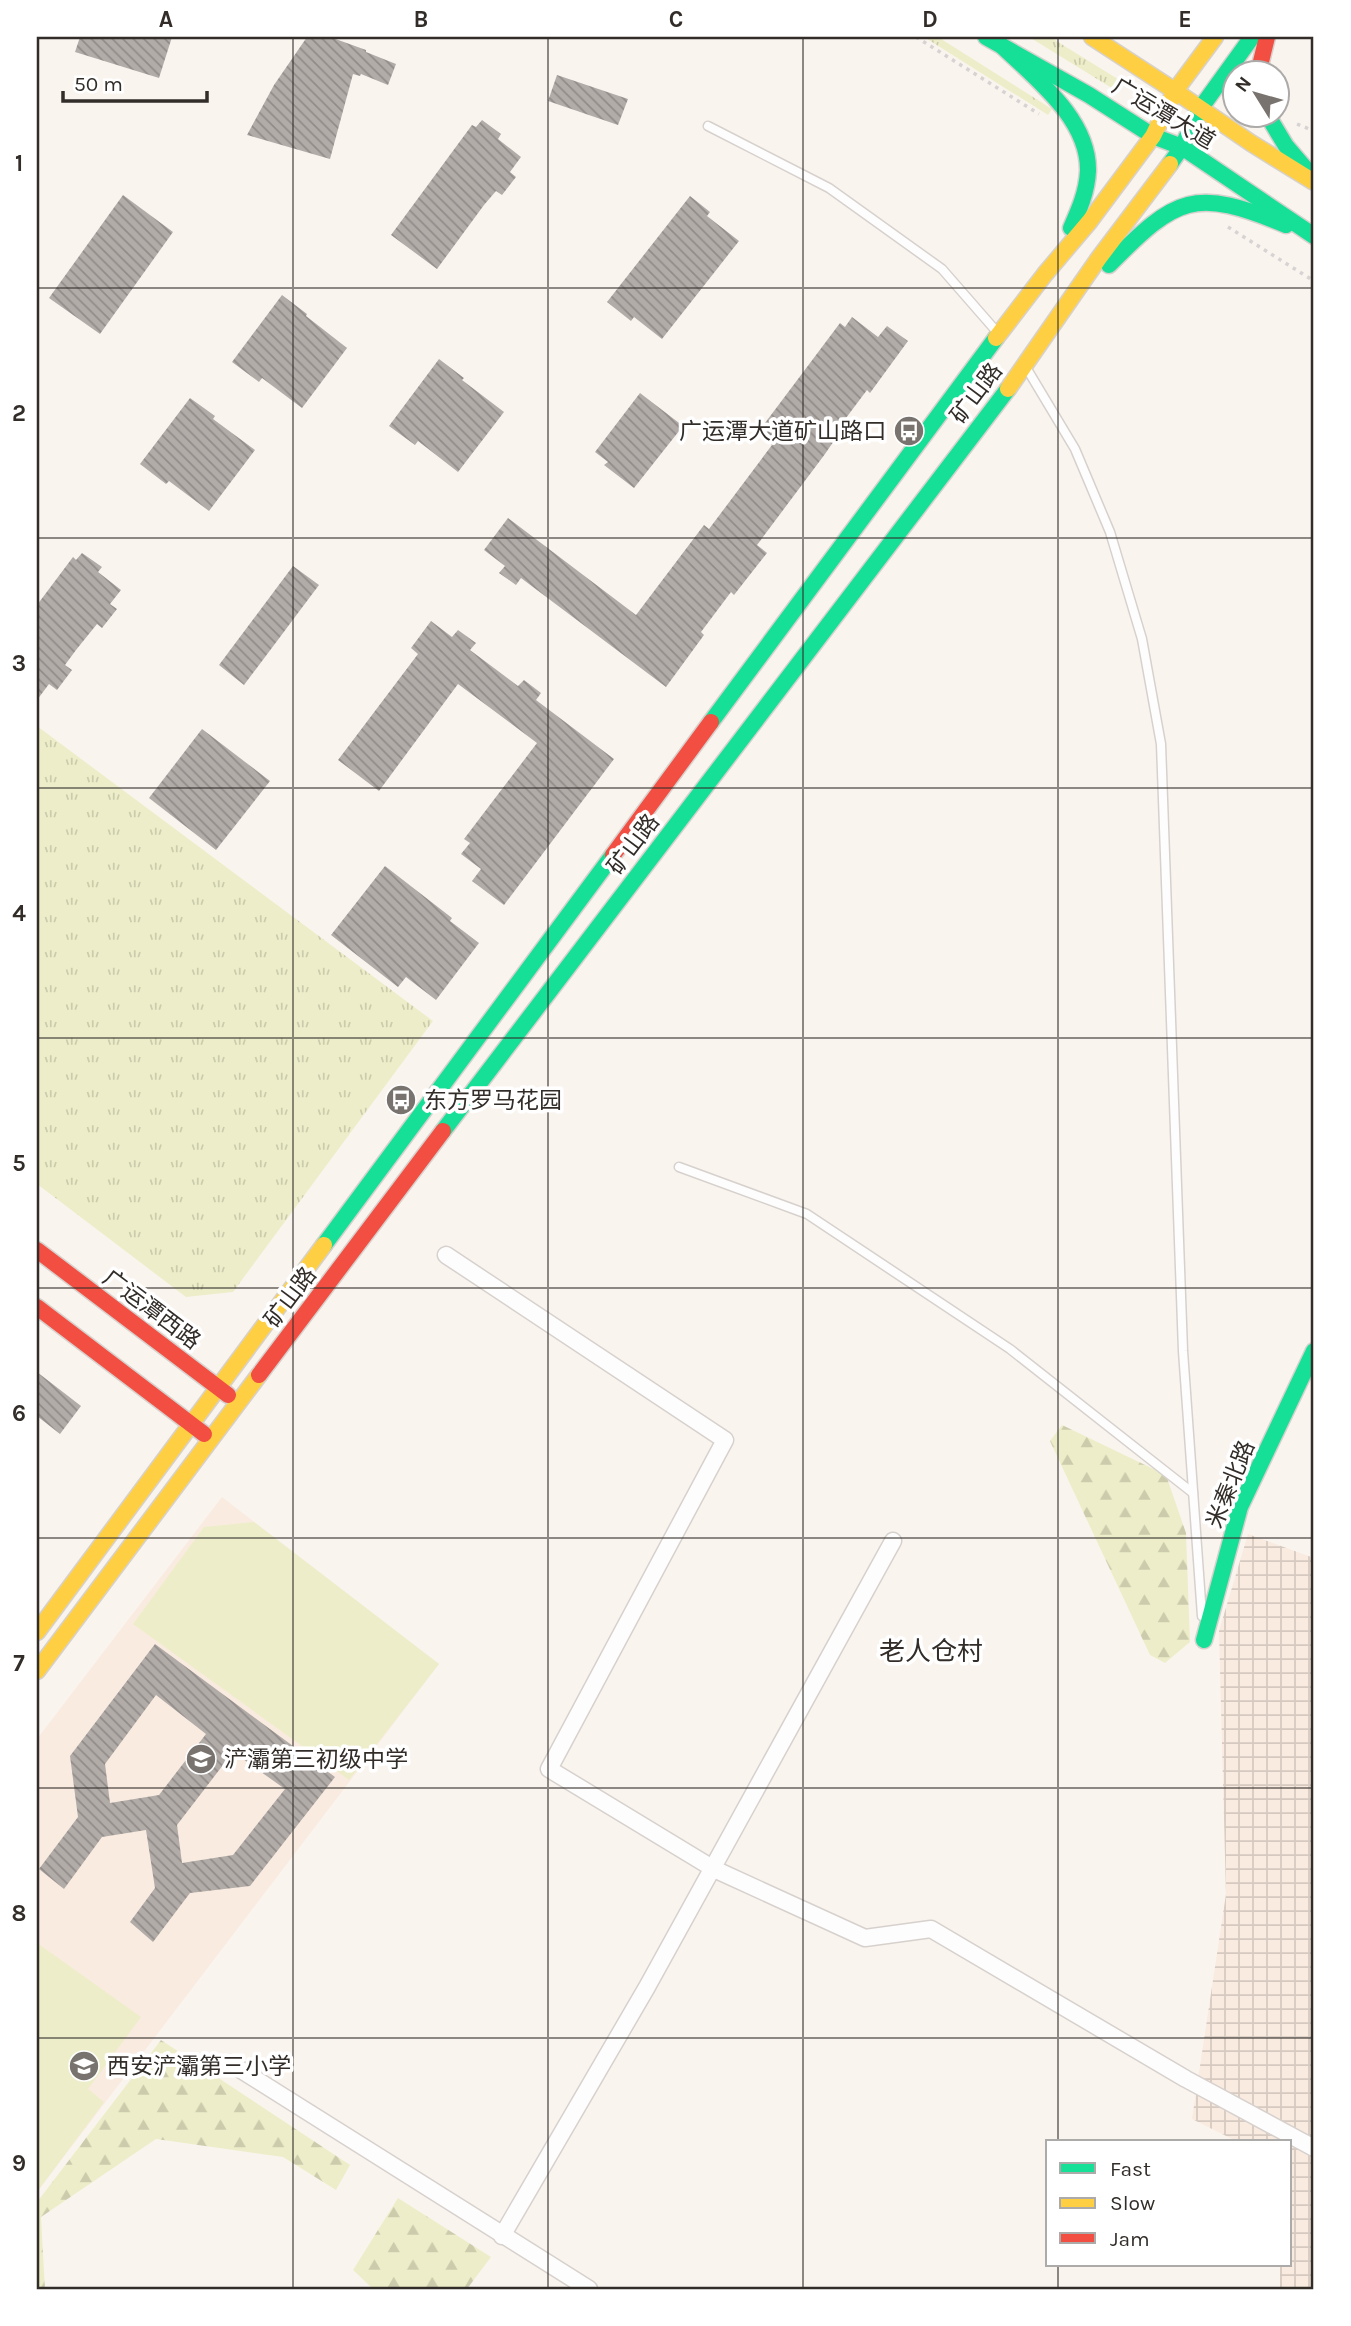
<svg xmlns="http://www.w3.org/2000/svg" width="1351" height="2326" viewBox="0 0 1351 2326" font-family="Karla,'Noto Sans SC',sans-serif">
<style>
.built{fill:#f9ebe0}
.industrial{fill:url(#industrial-grid)}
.grass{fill:url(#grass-tufts)}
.forest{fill:url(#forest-firs)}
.pitch{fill:#edeec9}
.building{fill:url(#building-back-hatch);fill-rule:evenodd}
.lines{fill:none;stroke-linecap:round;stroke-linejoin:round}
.lane-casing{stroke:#d7d1cd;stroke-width:11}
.street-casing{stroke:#d7d1cd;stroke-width:19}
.fast-casing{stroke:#d7d1cd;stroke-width:19}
.slow-casing{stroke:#d7d1cd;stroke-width:19}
.jam-casing{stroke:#d7d1cd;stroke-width:19}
.path{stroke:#d6d3d2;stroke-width:3.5;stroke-dasharray:3.5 5;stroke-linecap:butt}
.lane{stroke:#fefdfd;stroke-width:8}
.street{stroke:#fefdfd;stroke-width:16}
.fast{stroke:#16e098;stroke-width:16}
.slow{stroke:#ffcf43;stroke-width:16}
.jam{stroke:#f24e42;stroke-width:16}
.grid{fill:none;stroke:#322d29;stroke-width:2;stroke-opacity:0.55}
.labels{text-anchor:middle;stroke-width:7;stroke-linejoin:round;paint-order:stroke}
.street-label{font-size:23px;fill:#322d29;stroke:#fff}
.poi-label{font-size:23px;fill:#322d29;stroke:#fff;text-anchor:start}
.quarter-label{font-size:26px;fill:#322d29;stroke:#fff}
.neatline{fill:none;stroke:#322d29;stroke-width:2.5}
.grid-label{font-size:23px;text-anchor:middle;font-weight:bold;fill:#322d29}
</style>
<defs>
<pattern id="industrial-grid" width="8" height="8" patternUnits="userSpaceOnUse" patternTransform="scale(1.75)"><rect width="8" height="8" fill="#f9ebe0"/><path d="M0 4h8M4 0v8" fill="none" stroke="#d6cac0"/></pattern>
<pattern id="grass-tufts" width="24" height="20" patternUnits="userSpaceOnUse" patternTransform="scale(1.75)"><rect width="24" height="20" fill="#edeec9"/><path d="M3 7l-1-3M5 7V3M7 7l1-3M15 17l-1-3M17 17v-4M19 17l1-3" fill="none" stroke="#ccccad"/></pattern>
<pattern id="forest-firs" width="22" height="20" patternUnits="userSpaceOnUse" patternTransform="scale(1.75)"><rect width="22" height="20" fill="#edeec9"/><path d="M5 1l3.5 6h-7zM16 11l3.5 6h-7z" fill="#ccccad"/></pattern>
<pattern id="building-back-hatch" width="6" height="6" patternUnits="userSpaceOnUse" patternTransform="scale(1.75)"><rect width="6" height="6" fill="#b1aca8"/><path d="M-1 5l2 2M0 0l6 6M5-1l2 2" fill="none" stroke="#918c89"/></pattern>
</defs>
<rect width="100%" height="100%" fill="#faf4ef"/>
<polygon class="built" points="222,1497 439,1664 37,2192 37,1739"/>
<polygon class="industrial" points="1248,1534 1314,1558 1314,2289 1280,2289 1280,2265 1290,2265 1290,2142 1238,2142 1192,2119 1226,1894 1219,1631"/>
<g class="grass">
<polygon points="924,37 938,37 1052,109 1048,115"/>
<polygon points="1029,37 1050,37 1121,81 1115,90"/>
<polygon points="37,726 433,1021 233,1292 186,1297 37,1184"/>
</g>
<g class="forest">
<polygon points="1062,1425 1166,1475 1186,1533 1190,1642 1165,1663 1150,1655 1050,1441"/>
<polygon points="161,2040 350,2165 336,2190 283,2157 156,2139 41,2217 45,2289 37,2289 37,2202"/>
<polygon points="398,2198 491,2257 467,2289 373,2289 353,2270"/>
</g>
<g class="pitch">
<polygon points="254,1522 439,1664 349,1780 133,1624 204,1527"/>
<polygon points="37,1943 141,2017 88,2089 104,2102 37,2192"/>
</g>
<g class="building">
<polygon points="80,37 172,37 159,78 75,52"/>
<polygon points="307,37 330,37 366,50 366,52 396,64 388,85 361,74 360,76 353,74 330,159 247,135 274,85"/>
<polygon points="557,75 628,99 618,125 548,101"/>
<polygon points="482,120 501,134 498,139 521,157 510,172 516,177 502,195 496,191 484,205 437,269 391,235 472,125 476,127"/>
<polygon points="123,195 173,232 100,334 49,298"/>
<polygon points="690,196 710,212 707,216 739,241 662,339 634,317 631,321 607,302"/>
<polygon points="282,295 307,314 306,316 347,348 302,408 262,378 259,382 232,362"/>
<polygon points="852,317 878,337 887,326 908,341 870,393 867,390 837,430 840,432 825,454 757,545 767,553 734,595 731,592 701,632 704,635 666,687 521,578 516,585 499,573 505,566 484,550 508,518 636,615 704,525 709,529 772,445 762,437 770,426 765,423 840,323 845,327"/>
<polygon points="439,359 464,378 462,380 504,412 458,472 418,441 415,445 389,426"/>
<polygon points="640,393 683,426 634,488 604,465 608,462 595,452"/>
<polygon points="190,398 215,416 213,419 255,450 209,511 169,481 166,484 140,464"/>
<polygon points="82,553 102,567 98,572 121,590 110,604 117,609 102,628 97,624 76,650 65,665 72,670 57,690 49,684 37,700 37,605 73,557 76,560"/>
<polygon points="293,566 319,585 244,685 219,665"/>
<polygon points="431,621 452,637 458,630 476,643 470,650 518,686 524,680 541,693 536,700 614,759 504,905 472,881 481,869 461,854 470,843 464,839 537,743 458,684 379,791 338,760 418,654 411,648"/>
<polygon points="202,729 270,781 216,850 149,798"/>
<polygon points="385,866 452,918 450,921 479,943 436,1000 406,977 398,987 331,935"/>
<polygon points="37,1372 81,1406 60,1434 37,1416"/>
<path d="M155,1644L335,1777L250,1886L190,1893L153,1942L130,1922L155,1888L146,1830L102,1837L64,1889L39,1869L78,1817L70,1756ZM156,1695L206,1734L159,1795L110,1803L105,1764ZM233,1752L285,1789L233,1855L182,1863L177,1825Z"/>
</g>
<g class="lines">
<g class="lane-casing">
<g id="lane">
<polyline points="708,126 829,188 942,269 997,332"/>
<polyline points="1027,369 1075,449 1110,532 1142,639 1161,744 1183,1351 1202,1616"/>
<polyline points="679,1167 807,1214 1010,1349 1193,1493"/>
</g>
</g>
<g class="street-casing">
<g id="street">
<polyline points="446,1255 725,1440 549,1769 714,1869 865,1938 931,1929 1186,2079 1314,2148"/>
<polyline points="230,2063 589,2289"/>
<polyline points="502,2236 647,1987 893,1541"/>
</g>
</g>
<g class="fast-casing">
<g id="fast">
<polyline points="986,37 1089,95 1153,136"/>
<path d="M1002,46C1036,79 1089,119 1088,171C1087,192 1079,210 1071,228"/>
<polyline points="1268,116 1286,146 1310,174"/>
<polyline points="1153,136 1182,147 1314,236"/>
<polyline points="1170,164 1182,147 1200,109 1252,37"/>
<path d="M1109,265C1177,196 1194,187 1286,225"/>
<polyline points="711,722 996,338"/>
<polyline points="443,1131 1008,389"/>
<polyline points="324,1245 613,855"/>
<polyline points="1204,1640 1240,1507 1314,1351"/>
</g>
</g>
<g class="slow-casing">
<g id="slow">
<polyline points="1092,37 1175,91"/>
<polyline points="1175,91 1251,143 1314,182"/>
<polyline points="996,338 1045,274 1089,222 1153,136 1175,91 1215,37"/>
<polyline points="1008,389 1099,258 1170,164"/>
<polyline points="37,1632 324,1245"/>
<polyline points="37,1671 259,1375"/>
</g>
</g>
<g class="jam-casing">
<g id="jam">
<polyline points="1258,74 1267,37"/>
<polyline points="613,855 711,722"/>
<polyline points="37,1250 228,1395"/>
<polyline points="37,1307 204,1434"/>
<polyline points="259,1375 443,1131"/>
</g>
</g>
<g class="path">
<polyline points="916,37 1039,114"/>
<polyline points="1297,124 1314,131"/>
<polyline points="1228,227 1314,281"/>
</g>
<use href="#lane" class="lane"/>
<use href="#street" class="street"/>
<use href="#fast" class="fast"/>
<use href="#slow" class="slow"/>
<use href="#jam" class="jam"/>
</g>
<path class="grid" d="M293,37V2289M548,37V2289M803,37V2289M1058,37V2142M37,288H1314M37,538H1314M37,788H1314M37,1038H1314M37,1288H1314M37,1538H1314M37,1788H1314M37,2038H1314M1058,2265V2289"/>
<defs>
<g id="bus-disc" transform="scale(1.575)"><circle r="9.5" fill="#78736e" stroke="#fff"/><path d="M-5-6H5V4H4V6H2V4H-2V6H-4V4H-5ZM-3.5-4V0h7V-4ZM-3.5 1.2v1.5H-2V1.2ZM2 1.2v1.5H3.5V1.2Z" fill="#fff"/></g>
<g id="school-disc" transform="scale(1.575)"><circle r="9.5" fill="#78736e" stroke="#fff"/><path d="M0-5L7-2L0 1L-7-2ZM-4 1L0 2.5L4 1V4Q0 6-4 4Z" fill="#fff"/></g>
</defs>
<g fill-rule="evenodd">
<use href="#bus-disc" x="909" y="431"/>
<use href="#bus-disc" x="401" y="1100"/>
<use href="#school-disc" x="201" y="1759"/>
<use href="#school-disc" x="84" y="2066"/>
</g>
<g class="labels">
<g class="street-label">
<text transform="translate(1164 113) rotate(31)" y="8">广运潭大道</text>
<text transform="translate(976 393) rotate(-53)" y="8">矿山路</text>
<text transform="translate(633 844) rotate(-53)" y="8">矿山路</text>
<text transform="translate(290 1297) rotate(-53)" y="8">矿山路</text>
<text transform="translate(152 1309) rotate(37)" y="8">广运潭西路</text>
<text transform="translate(1230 1484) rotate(-68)" y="8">米秦北路</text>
</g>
<g class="poi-label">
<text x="886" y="439" text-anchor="end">广运潭大道矿山路口</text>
<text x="424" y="1108">东方罗马花园</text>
<text x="224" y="1767">浐灞第三初级中学</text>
<text x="107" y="2074">西安浐灞第三小学</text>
</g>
<g class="quarter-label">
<text x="931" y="1660">老人仓村</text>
</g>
</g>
<rect width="1351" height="2326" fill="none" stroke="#ffffff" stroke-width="77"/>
<rect x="1046" y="2140" width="245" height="126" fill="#ffffff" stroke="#adaba9" stroke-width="2"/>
<rect x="1060" y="2163" width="35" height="10" fill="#16e098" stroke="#adaba9" stroke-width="2"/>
<text x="1110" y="2176" font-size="21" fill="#322d29">Fast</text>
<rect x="1060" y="2198" width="35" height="10" fill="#ffcf43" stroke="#adaba9" stroke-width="2"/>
<text x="1110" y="2210" font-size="21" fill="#322d29">Slow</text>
<rect x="1060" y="2233" width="35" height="10" fill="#f24e42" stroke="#adaba9" stroke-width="2"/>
<text x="1110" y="2246" font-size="21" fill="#322d29">Jam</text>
<g transform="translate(1256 94) rotate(307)"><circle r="33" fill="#ffffff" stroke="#adaba9" stroke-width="2"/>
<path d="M0-5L12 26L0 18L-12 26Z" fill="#78736e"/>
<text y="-10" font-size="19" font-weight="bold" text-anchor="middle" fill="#322d29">N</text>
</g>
<path d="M63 91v10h144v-10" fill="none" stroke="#322d29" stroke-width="3.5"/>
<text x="74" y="91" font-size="21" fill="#322d29" stroke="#ffffff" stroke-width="5" paint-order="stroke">50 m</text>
<rect x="38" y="38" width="1274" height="2250" class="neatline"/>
<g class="grid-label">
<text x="166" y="27">A</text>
<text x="421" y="27">B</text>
<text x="676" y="27">C</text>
<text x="930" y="27">D</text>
<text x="1185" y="27">E</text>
<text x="19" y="171">1</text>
<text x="19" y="421">2</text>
<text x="19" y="671">3</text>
<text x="19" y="921">4</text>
<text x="19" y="1171">5</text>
<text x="19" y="1421">6</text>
<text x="19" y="1671">7</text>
<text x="19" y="1921">8</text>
<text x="19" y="2171">9</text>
</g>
</svg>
